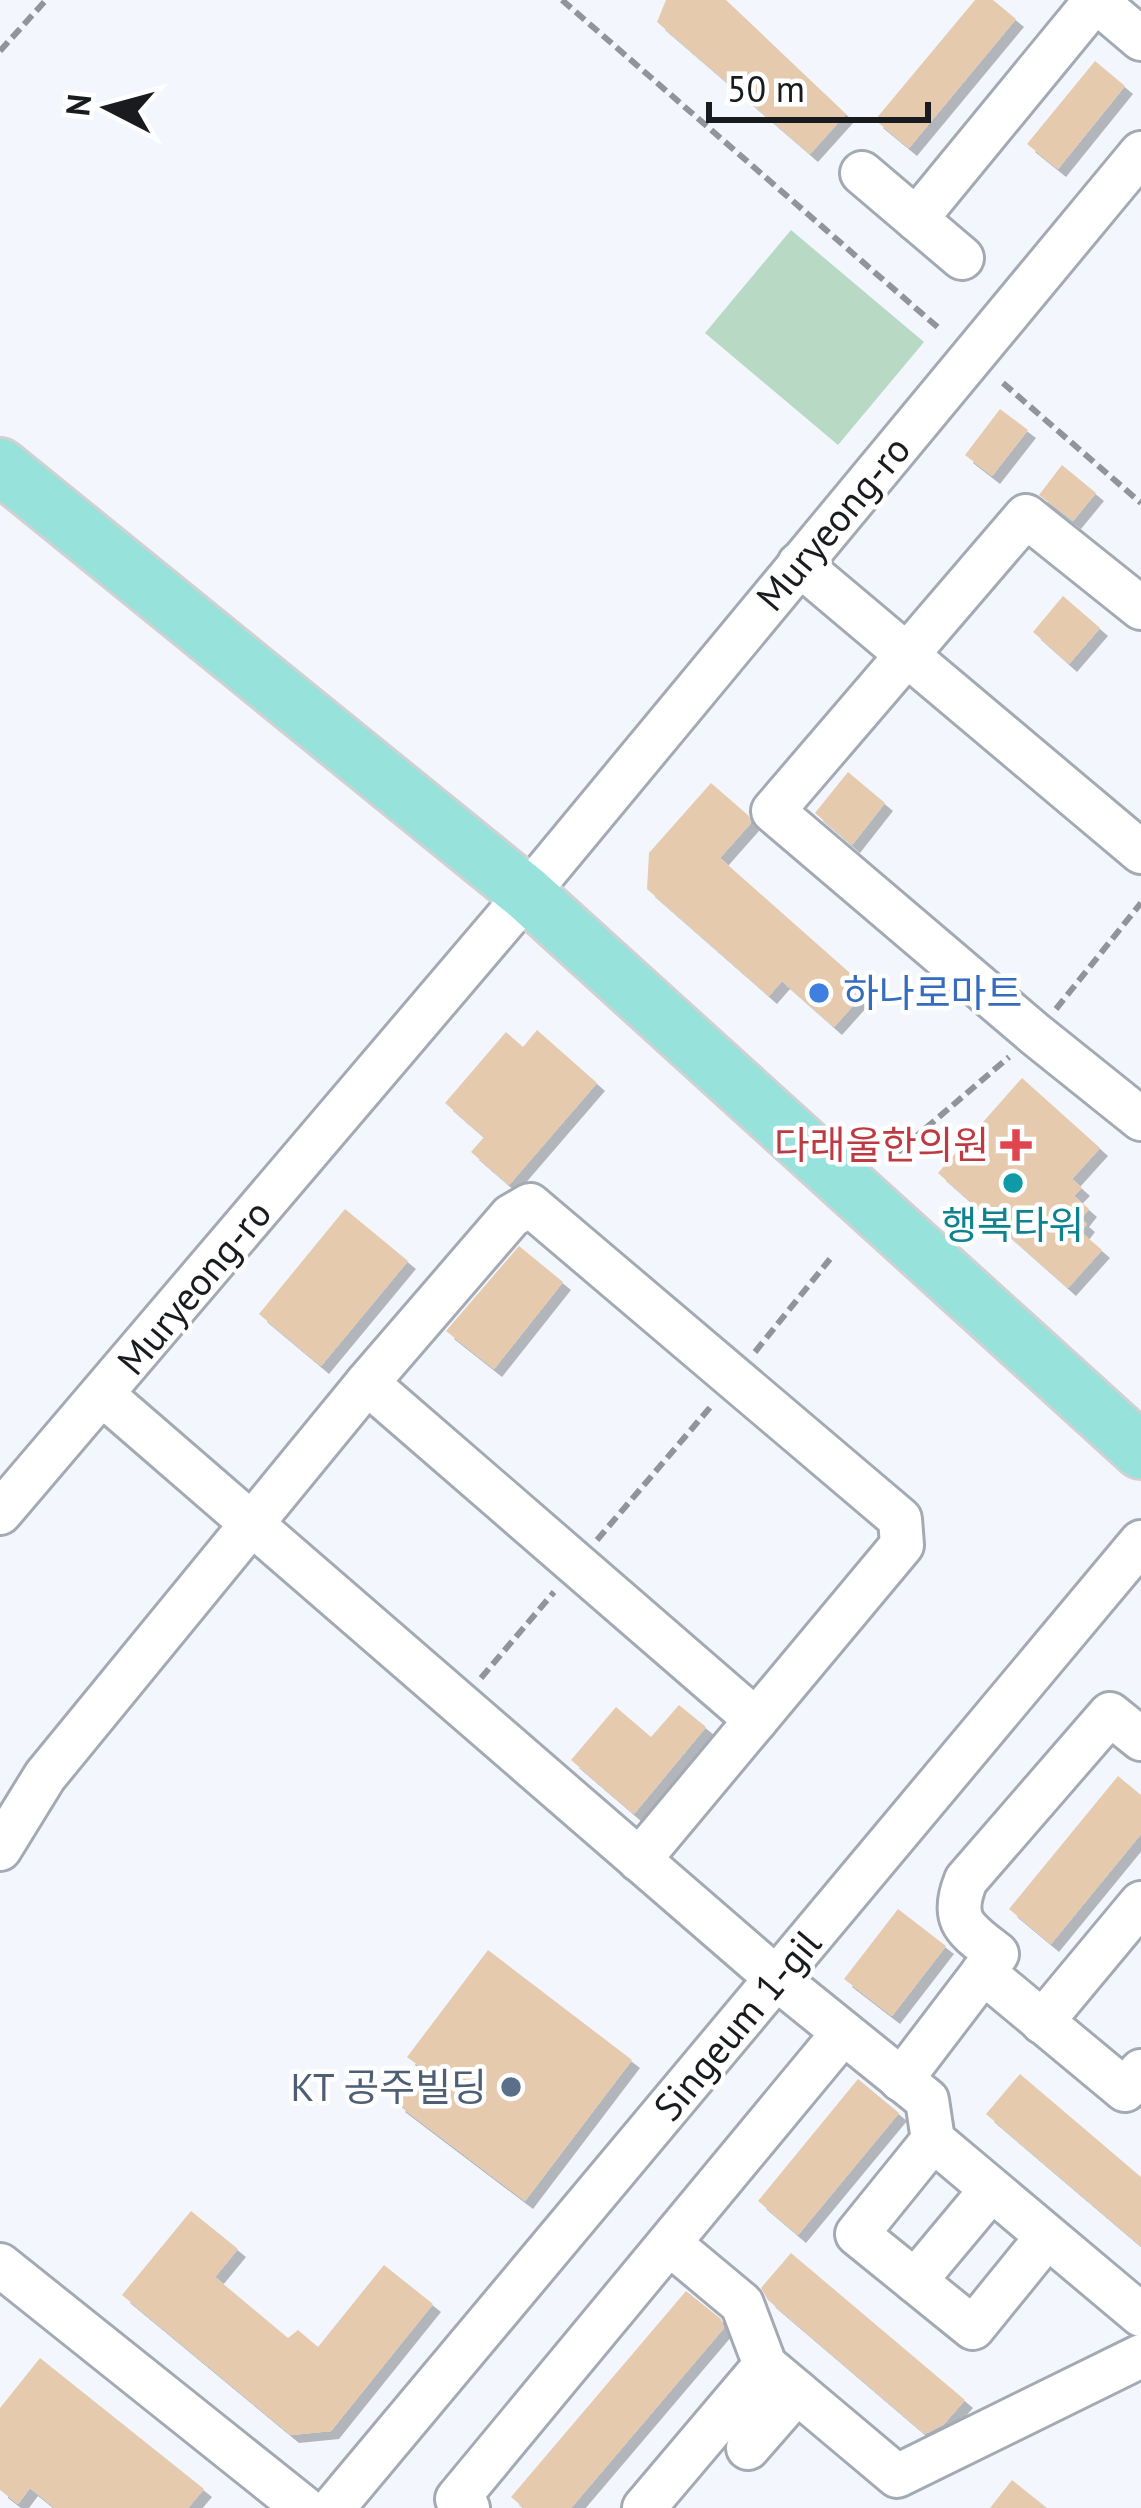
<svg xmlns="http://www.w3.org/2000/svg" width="1141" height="2508" viewBox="0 0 1141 2508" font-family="'PT Sans','Noto Sans KR',sans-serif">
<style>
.green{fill:#b8d9c3}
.building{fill:#e6caae;filter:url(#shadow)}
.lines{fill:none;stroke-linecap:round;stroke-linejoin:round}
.minor-casing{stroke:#a4aab3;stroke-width:48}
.major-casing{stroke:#d1d1d2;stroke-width:60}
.path{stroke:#919499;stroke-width:6;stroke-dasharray:12 6;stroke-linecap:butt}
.minor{stroke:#fff;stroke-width:42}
.major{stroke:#98e2dc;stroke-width:54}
.shop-dot{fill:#3f7fe0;stroke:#fff;stroke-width:4.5}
.health-dot{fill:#e0444e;stroke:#fff;stroke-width:4.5}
.culture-dot{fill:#0f9aa8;stroke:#fff;stroke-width:4.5}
.service-dot{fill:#5c6f8a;stroke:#fff;stroke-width:4.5}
.labels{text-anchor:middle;stroke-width:9;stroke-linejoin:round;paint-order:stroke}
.street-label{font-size:39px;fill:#191b1f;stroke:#fff}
.shop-label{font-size:39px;fill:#366cbe;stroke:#fff;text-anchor:start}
.health-label{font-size:39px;fill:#be3a42;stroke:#fff;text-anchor:end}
.culture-label{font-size:39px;fill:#0d838f;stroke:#fff}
.service-label{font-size:39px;fill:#4e5e75;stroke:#fff;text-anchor:end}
</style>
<defs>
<filter id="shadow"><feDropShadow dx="8" dy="8" stdDeviation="0" flood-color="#0004"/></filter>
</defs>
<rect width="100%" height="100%" fill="#f3f7fd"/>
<polygon class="green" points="791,230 924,342 838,445 705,333"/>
<g class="building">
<polygon points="666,0 726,0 846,114 810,154 657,22"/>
<polygon points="975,0 993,0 1016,19 909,148 875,120"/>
<polygon points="1095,61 1125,86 1058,169 1027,144"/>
<polygon points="1000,409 1028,430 992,476 965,455"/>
<polygon points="1062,465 1096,493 1073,521 1039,495"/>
<polygon points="1063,596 1100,628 1069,664 1033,632"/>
<polygon points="848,772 885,803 852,845 815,813"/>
<polygon points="711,783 749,816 751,823 720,858 868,989 834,1027 782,981 769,996 647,889 649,853"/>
<polygon points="537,1030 597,1083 509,1185 471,1152 484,1137 445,1103 506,1032 523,1047"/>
<polygon points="1022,1078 1100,1148 1072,1179 1082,1188 1074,1196 1089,1209 1081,1219 1087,1224 1081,1232 1102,1250 1068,1288 938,1173"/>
<polygon points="345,1209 408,1261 321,1366 259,1314"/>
<polygon points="519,1246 563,1282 494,1369 446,1331"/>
<polygon points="679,1705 706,1727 634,1814 571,1760 616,1707 651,1737"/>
<polygon points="1118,1776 1141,1795 1141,1834 1051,1944 1009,1909"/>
<polygon points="898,1909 946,1946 892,2016 844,1979"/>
<polygon points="488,1950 632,2060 525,2201 397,2104 423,2069 407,2057"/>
<polygon points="1020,2074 1141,2177 1141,2246 986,2114"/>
<polygon points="858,2079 899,2113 798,2235 758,2201"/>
<polygon points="191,2211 238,2249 215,2277 288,2338 298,2330 318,2347 384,2265 433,2304 331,2431 291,2435 122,2295"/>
<polygon points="791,2253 965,2400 944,2424 925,2434 768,2300 761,2288"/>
<polygon points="686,2291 721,2319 724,2328 571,2508 524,2508 511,2497"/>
<polygon points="40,2358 204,2489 188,2508 55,2508 30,2488 18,2504 0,2490 0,2408"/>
<polygon points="1012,2480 1047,2508 990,2508"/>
</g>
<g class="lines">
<g class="minor-casing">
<g id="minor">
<polyline points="1095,0 1141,39"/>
<polyline points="862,173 962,258"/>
<polyline points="916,219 1095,1"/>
<polyline points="799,564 1141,852"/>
<polyline points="1141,608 1026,516 773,811 1035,1034 1141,1119"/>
<polyline points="367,1383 756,1720"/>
<polyline points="103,1395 776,1978 927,2100 933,2140 1141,2315"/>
<polyline points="0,1513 527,894 1141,153"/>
<polyline points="0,1849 45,1776 367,1383 511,1216 530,1205 900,1519 902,1545 639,1860"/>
<polyline points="983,1972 1125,2090 1141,2071"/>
<polyline points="1042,2022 1141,1903"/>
<path d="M901,2080L997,1954C967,1930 949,1922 966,1880L1110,1714L1141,1739"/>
<polyline points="933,2140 857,2234 973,2328 1046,2238"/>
<polyline points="670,2244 742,2304 765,2365 897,2476 1141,2356"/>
<polyline points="0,2265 304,2508"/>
<polyline points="915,2281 991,2190"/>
<polyline points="748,2448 797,2392"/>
<polyline points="333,2508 1141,1542"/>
<polyline points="468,2508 457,2499 843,2033"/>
<polyline points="644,2508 765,2365"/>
</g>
</g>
<g class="major-casing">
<polyline id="major" points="0,466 527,894 1141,1451"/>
</g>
<g class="path">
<polyline points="562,0 942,331"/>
<polyline points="0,51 46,0"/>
<polyline points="1003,383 1141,503"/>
<polyline points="1056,1009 1141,903"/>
<polyline points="898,1152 1009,1057"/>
<polyline points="755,1352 830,1259"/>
<polyline points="597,1540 713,1404"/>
<polyline points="481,1678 554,1592"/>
</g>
<use href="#minor" class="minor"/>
<use href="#major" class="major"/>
</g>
<circle class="shop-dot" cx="819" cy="993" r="12"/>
<path class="health-dot" d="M1010 1127h12v12h12v12h-12v12h-12v-12h-12v-12h12z"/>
<circle class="culture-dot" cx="1013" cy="1183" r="12"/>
<circle class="service-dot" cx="511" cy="2087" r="12"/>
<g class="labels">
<g class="street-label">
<text transform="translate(833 523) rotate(-50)" y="14">Muryeong-ro</text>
<text transform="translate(194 1287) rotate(-50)" y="14">Muryeong-ro</text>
<text transform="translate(737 2025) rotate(-50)" y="14">Singeum 1-gil</text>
</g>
<g class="shop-label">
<text x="843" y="1007">하나로마트</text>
</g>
<g class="health-label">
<text x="989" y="1159">다래울한의원</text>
</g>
<g class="culture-label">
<text x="1013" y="1239">행복타워</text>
</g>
<g class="service-label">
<text x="487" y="2101">KT 공주빌딩</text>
</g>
</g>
<g transform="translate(108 108) rotate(276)" stroke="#ffffff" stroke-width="9" paint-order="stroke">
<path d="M0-9L21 45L0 30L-21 45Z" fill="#191b1f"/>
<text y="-18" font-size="33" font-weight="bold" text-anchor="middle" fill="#191b1f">N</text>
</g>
<path d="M709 102v18h219v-18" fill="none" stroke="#191b1f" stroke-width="6"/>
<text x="727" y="102" font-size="36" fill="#191b1f" stroke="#ffffff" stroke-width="9" paint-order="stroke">50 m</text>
</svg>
